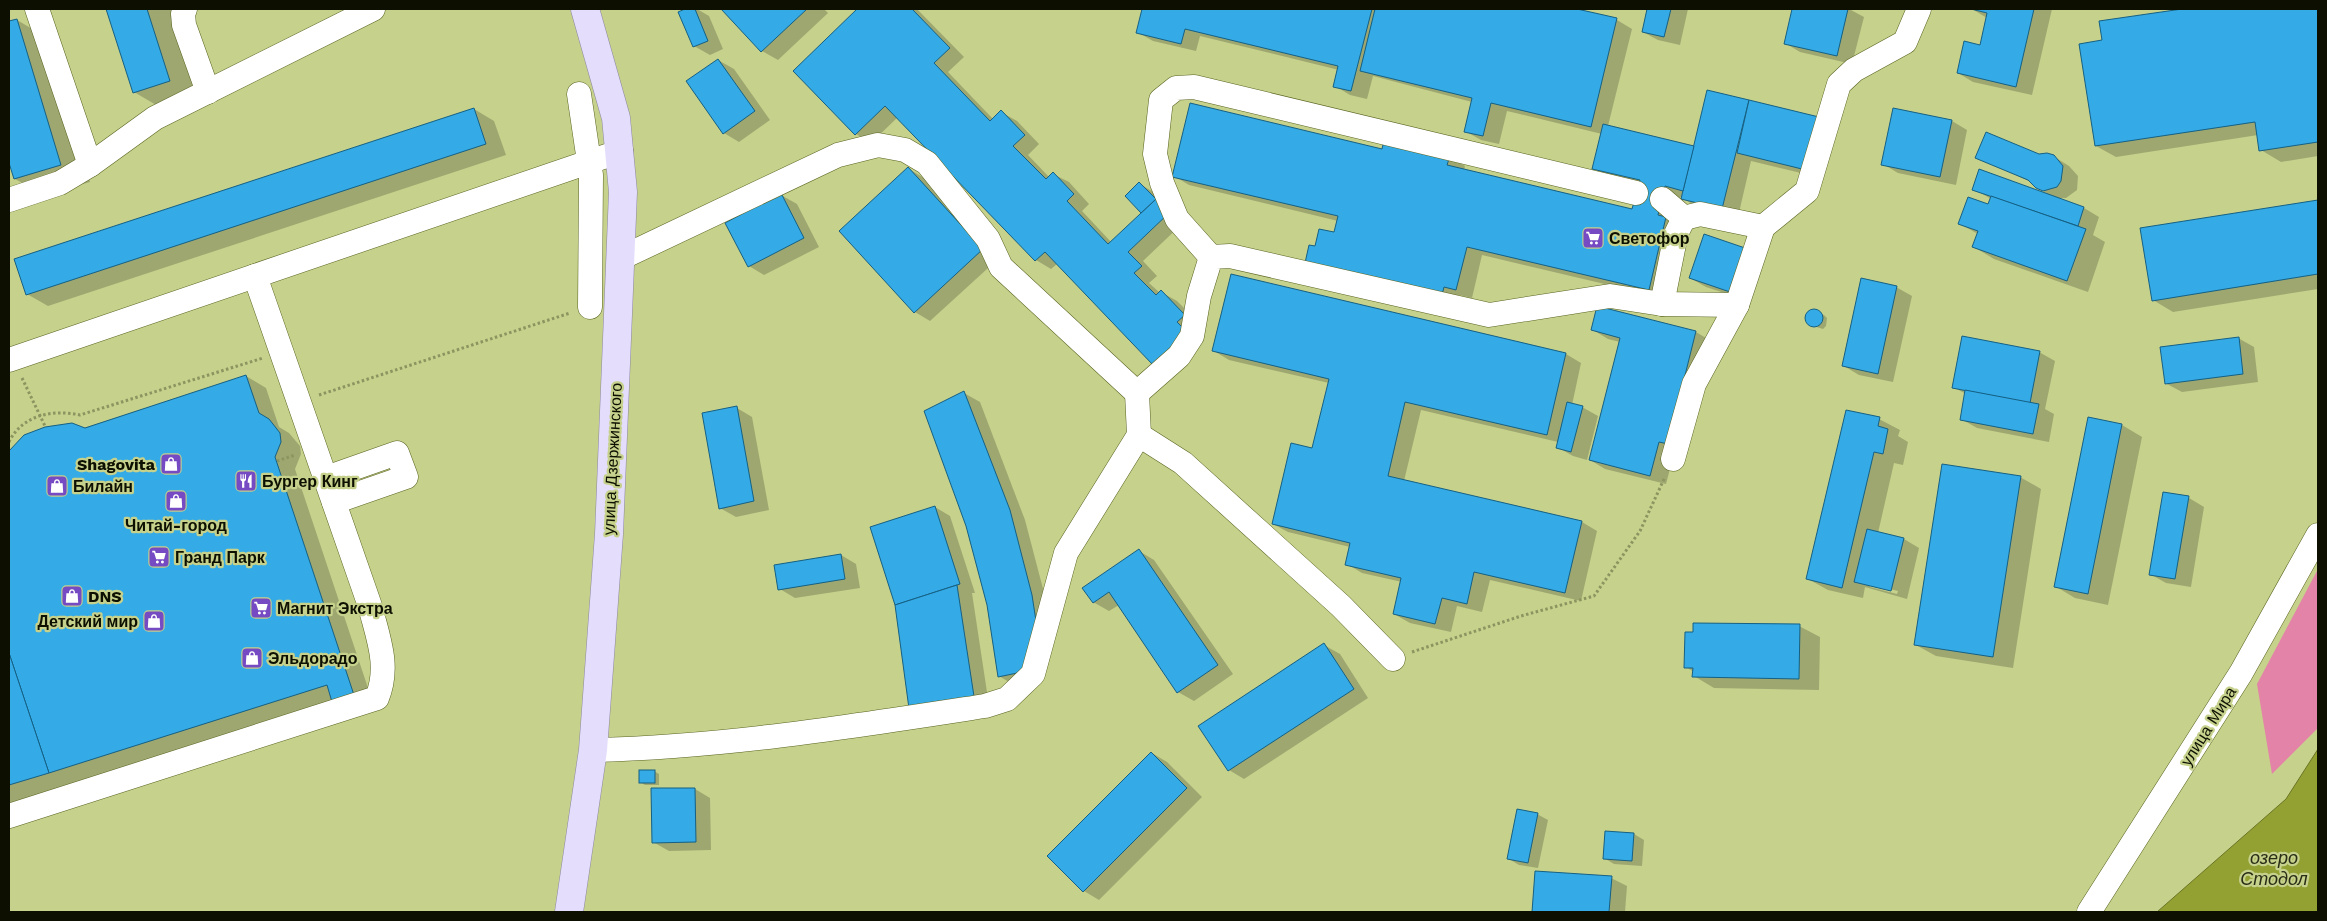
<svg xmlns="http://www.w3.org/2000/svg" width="2327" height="921" viewBox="0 0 2327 921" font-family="'Work Sans',sans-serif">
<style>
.green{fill:#e383a8}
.water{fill:#93a032;stroke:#6b7523}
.shadow{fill:#0003;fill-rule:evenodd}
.building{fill:#34aae6;stroke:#156084}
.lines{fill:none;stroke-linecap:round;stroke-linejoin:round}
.minor-casing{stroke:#5a631f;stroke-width:25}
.major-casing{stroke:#8d87a1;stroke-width:29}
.path{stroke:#8c9460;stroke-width:3;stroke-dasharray:2.5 2.5;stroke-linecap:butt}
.minor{stroke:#fff;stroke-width:24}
.major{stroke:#e4ddfb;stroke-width:28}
.labels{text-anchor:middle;stroke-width:4.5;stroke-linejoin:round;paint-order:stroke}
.poi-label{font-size:16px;font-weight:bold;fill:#0d1000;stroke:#c6d18c;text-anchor:start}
.street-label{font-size:16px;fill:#0d1000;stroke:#c6d18c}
.water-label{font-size:18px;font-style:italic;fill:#292d15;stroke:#c6d18c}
</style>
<rect width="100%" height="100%" fill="#c6d18c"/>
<polygon class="green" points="2318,569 2318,728 2272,774 2257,684"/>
<polygon class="water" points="2318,749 2318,912 2157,912 2286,799"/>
<g class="shadow">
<polygon points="108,9 171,9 199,98 163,109 134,92"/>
<polygon points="689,9 697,9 709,16 723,49 710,55 694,46 680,12"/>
<polygon points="723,9 824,9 828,13 778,60 762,51"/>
<polygon points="859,9 917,9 964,57 948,72 993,119 1001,112 1017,121 1039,144 1028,155 1049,177 1053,174 1069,182 1089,204 1082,211 1112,243 1143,213 1126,196 1140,184 1155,193 1184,222 1143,261 1157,276 1149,283 1160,293 1161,292 1177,301 1200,324 1201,341 1057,264 1051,269 1036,260 898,117 871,143 856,134 794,71"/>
<polygon points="1143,9 1572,9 1617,20 1632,29 1608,126 1695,147 1708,91 1818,118 1822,178 1751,161 1738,217 1698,207 1680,197 1674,223 1664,298 1482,255 1472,298 1459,295 1456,306 1316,248 1335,234 1338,221 1189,185 1174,176 1383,151 1449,157 1465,166 1464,170 1633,211 1640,184 1609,177 1594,168 1602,134 1507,111 1499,144 1481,140 1465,131 1472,102 1373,76 1367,99 1350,95 1335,86 1339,70 1200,36 1196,51 1153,41 1137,32"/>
<polygon points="1648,9 1688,9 1680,45 1658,40 1643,32"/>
<polygon points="1793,9 1849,9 1864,17 1852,64 1800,52 1785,43"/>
<polygon points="1972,9 2052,9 2032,95 1973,82 1958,73 1981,46 1987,18"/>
<polygon points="2190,9 2318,9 2318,156 2281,162 2261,150 2258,135 2116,157 2096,146 2103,41 2100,23"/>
<polygon points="17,20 46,37 90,182 44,195 15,179 9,159 9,23"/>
<polygon points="718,60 734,69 770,120 739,142 724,133"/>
<polygon points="474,109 494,121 506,155 48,306 27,294"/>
<polygon points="1894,109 1952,121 1967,130 1956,185 1898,173 1883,164"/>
<polygon points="2039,155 2053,156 2069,166 2078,176 2077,190 2066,198 2056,198 2084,208 2099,217 2093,235 2105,242 2088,292 1994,259 1974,247 1978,234 1960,224 1988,205 1991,199 1974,189 2047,194 2033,183 1977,157"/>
<polygon points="909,169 924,178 998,259 930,321 915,312"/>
<polygon points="781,195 797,204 819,247 764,275 749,266"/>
<polygon points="2318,201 2318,289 2173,312 2153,300 2141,229"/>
<polygon points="1747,250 1749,301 1706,287 1690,278"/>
<polygon points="1232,276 1566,354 1581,363 1572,405 1582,407 1598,416 1587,460 1573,456 1557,447 1558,442 1421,410 1404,481 1582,522 1597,531 1581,601 1490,580 1482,612 1457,606 1451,632 1410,623 1394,614 1402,582 1362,573 1347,564 1350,547 1288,532 1273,524 1313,449 1329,383 1229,360 1214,351"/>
<polygon points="1896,287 1912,296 1893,382 1859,375 1844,366"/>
<polygon points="1598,307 1696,332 1711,341 1675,450 1666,484 1605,469 1590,460 1620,342 1608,339 1593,330"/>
<polygon points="1811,311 1824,315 1827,318 1826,326 1823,329 1810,325 1807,322 1808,314"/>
<polygon points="2238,338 2254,347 2258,382 2182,392 2167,384"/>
<polygon points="2039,352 2055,361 2045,409 2054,414 2049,442 1977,428 1961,419 1966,394 1953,387"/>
<polygon points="246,376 266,388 279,427 289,433 300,446 301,454 295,469 374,706 70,785 9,803 9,452"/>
<polygon points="964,393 980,402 1025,520 1047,604 1014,685 999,676"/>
<polygon points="737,408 752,417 769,510 736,517 720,508"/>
<polygon points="2089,418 2122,425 2142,437 2108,605 2075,598 2055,586"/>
<path d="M1879,419L1900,430L1898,436L1908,442L1903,465L1894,463L1878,533L1904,539L1919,548L1907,599L1865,587L1863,598L1828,590L1808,579ZM1870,584L1898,591L1897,594L1870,587Z"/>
<polygon points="2020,477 2041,489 2013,668 1936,656 1916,645"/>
<polygon points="2189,498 2204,507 2191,587 2166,583 2150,574"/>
<polygon points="935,507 950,516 975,593 972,593 990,712 911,715 896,605"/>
<polygon points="1139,551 1154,560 1233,674 1194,701 1178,692 1119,605 1109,611 1093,602"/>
<polygon points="841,555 856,564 860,588 795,598 780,589"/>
<polygon points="1799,626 1820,637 1819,690 1714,688 1694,676 1694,672 1686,667"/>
<polygon points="1324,645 1340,654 1368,698 1244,779 1229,770"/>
<polygon points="1152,753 1167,762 1202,797 1099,900 1084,891"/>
<polygon points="654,771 659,774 659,785 645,785 640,782"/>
<polygon points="695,789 710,798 711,850 669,851 653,842"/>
<polygon points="1537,814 1548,820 1538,868 1519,865 1509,859"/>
<polygon points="1634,834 1644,840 1642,866 1614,864 1604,858"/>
<polygon points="1536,872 1611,878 1627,886 1625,912 1533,912"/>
</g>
<g class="building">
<polygon points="106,9 147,9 170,81 133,93"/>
<polygon points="685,9 695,9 708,41 693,47 678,12"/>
<polygon points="721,9 807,9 761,52"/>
<polygon points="857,9 912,9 950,48 934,63 990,121 1001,110 1025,135 1013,146 1046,179 1053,172 1074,194 1067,201 1108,244 1156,199 1169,213 1128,252 1142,266 1134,273 1156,295 1161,290 1185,315 1177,322 1187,332 1153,365 1045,252 1035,261 885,106 855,135 793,71"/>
<polygon points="1142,9 1372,9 1351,91 1333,87 1338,66 1185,29 1181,44 1136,33"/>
<polygon points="1375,9 1577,9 1617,18 1591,127 1491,103 1483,136 1464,132 1472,98 1360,71"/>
<polygon points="1647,9 1671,9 1664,37 1642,32"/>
<polygon points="1792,9 1848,9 1837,56 1784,44"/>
<polygon points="1971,9 2034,9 2016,87 1957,73 1964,41 1980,45 1987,13"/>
<polygon points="2182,9 2318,9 2318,142 2259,151 2255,122 2095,146 2079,44 2102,40 2099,21"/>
<polygon points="17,19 61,165 14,179 9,163 9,21"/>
<polygon points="718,59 755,111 723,134 686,81"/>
<polygon points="1707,90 1749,100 1722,209 1681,199"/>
<polygon points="1749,100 1819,117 1806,170 1737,153"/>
<polygon points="1190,103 1382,149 1384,140 1450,156 1447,165 1632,209 1640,180 1592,169 1603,124 1694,146 1683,191 1665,186 1658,215 1666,217 1649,290 1467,247 1456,290 1444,287 1441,299 1305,263 1309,245 1315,246 1319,229 1334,232 1338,216 1172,177"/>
<polygon points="474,108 486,144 26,295 14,259"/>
<polygon points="1893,108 1952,120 1940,177 1881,165"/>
<polygon points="1986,132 2039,154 2047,153 2054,155 2063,166 2061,181 2057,187 2043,191 2036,188 2028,180 1975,158"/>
<polygon points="908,167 983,249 914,313 839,231"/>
<polygon points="1979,169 2084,207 2078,226 1972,190"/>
<polygon points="1139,182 1156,199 1141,213 1125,196"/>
<polygon points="781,193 804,238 748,267 725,223"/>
<polygon points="1991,196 2086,229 2067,281 1972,247 1978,231 1958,224 1968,197 1988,204"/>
<polygon points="2318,200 2318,274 2152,301 2140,228"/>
<polygon points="1704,234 1748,249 1733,293 1689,278"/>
<polygon points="1231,274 1566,353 1547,435 1405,402 1388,476 1582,521 1565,593 1474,572 1467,604 1442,598 1435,624 1393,614 1401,578 1345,565 1350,543 1272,524 1291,443 1312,448 1329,379 1212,351"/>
<polygon points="1861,278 1897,286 1878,374 1842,366"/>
<polygon points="1597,306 1696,331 1668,444 1659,442 1650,476 1589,460 1620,338 1591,330"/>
<circle cx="1814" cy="318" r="9"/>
<polygon points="1962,336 2040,351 2030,403 1952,388"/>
<polygon points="2239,337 2243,374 2165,384 2160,347"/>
<polygon points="246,375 259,413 269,419 280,433 281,442 275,457 354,695 332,702 327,685 49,773 9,653 9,451 24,435 45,427 72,423 85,428"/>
<polygon points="1965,390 2039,404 2033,434 1960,420"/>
<polygon points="964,391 1010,510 1032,595 1038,634 1027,671 998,677 987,605 966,526 924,411"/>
<polygon points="1567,402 1583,406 1571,452 1556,448"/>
<polygon points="737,406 754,501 719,509 702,413"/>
<polygon points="1846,410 1880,417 1878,426 1888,429 1883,454 1874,452 1842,588 1806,579"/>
<polygon points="2088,417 2122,424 2088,594 2054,587"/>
<polygon points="1942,464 2021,476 1993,657 1914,645"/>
<polygon points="2163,492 2189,496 2175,579 2149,575"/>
<polygon points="935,506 960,584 895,605 870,527"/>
<polygon points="1867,529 1904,538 1891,591 1854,582"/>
<polygon points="1139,549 1218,665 1177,693 1109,592 1093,603 1082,588"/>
<polygon points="841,554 845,579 778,590 774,565"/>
<polygon points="957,585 975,703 910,716 895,605"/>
<polygon points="1693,623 1800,624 1799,679 1692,677 1693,668 1684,668 1685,632 1693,632"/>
<polygon points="1324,643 1354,689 1228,771 1198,726"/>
<polygon points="9,653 49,773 9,785"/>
<polygon points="1151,752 1187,788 1083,892 1047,856"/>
<rect x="639" y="770" width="16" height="13"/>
<polygon points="651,788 695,788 696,842 652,843"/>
<polygon points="1517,809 1538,813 1528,863 1507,859"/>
<polygon points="1605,831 1634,833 1632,861 1603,859"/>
<polygon points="1535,871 1612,876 1609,912 1532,912"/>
</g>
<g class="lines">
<g class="minor-casing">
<g id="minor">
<polyline points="37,9 90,165"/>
<polyline points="185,9 183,14 184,25 208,92"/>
<polyline points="579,94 591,175 590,307"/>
<polyline points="1662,199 1684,218"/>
<polyline points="9,200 60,183 90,165 155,118 373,9"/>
<polyline points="1211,257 1177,219 1162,183 1155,154 1161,100 1176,88 1194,87 1636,193"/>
<polyline points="621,258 838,155 878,145 905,150 927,163 988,239 1001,267 1137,393"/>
<polyline points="1662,304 1676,234 1684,218 1700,214 1763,227"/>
<polyline points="9,360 621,151"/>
<polyline points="1139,435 1183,463 1341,606 1393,659"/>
<polyline points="1673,459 1694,384 1737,305 1763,227 1807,191 1839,84 1854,70 1905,42 1919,9"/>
<polyline points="326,478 397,453 406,477 334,502"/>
<path d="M593,750C725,747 855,726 985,706L1007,699L1033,674L1066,553L1139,435L1137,393L1179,356L1192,336L1199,296L1211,257L1230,256L1489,315L1610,296L1662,304L1737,305"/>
<path d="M9,816L377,698C390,666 378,638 370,606L255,276"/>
<polyline points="2089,912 2241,673 2318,535"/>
</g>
</g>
<g class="major-casing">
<polyline id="major" points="569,912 593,750 609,534 623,192 616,118 585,9"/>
</g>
<g class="path">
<polyline points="22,378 45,426"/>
<polyline points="319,395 570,313"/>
<path d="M9,442C22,415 53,409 80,415L263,358"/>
<polyline points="277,461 295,455"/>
<polyline points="1412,652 1521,616 1594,596 1640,531 1665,477"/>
</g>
<use href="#minor" class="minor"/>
<use href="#major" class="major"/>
</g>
<defs>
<g id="supermarket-square" transform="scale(1.125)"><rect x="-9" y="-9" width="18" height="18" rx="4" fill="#754ac3" stroke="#c6d18c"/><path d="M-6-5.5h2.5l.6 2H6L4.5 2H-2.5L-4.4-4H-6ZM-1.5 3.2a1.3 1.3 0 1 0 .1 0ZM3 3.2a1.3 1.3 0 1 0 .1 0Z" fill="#fff"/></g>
<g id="shop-square" transform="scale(1.125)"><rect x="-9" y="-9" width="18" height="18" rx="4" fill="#754ac3" stroke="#c6d18c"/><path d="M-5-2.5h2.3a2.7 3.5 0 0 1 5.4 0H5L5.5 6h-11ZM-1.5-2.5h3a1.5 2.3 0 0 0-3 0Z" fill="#fff"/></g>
<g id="restaurant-square" transform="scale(1.125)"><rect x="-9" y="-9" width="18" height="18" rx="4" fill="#754ac3" stroke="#c6d18c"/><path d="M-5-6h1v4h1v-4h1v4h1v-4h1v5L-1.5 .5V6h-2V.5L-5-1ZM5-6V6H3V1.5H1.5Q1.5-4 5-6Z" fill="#fff"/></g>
</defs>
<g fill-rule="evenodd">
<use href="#supermarket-square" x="1593" y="238"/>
<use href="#shop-square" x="171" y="464"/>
<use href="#restaurant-square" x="246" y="481"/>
<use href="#shop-square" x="57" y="486"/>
<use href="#shop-square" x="176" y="501"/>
<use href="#supermarket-square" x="159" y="557"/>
<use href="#shop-square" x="72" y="596"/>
<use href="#supermarket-square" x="261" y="608"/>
<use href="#shop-square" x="154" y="621"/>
<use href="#shop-square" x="252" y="658"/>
</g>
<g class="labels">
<g class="poi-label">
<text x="1609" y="244">Светофор</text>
<text x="155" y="470" text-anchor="end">Shagovita</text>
<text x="262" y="487">Бургер Кинг</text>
<text x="73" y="492">Билайн</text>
<text x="176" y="531" text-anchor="middle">Читай-город</text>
<text x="175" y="563">Гранд Парк</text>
<text x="88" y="602">DNS</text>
<text x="277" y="614">Магнит Экстра</text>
<text x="138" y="627" text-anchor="end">Детский мир</text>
<text x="268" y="664">Эльдорадо</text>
</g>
<g class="street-label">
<text transform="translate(612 459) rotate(-87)" y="6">улица Дзержинского</text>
<text transform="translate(2208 726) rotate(-58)" y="6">улица Мира</text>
</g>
<g class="water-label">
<text x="2274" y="864">озеро<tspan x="2274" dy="21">Стодол</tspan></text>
</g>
</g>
<rect width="2327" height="921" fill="none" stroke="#0d1000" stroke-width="20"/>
</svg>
